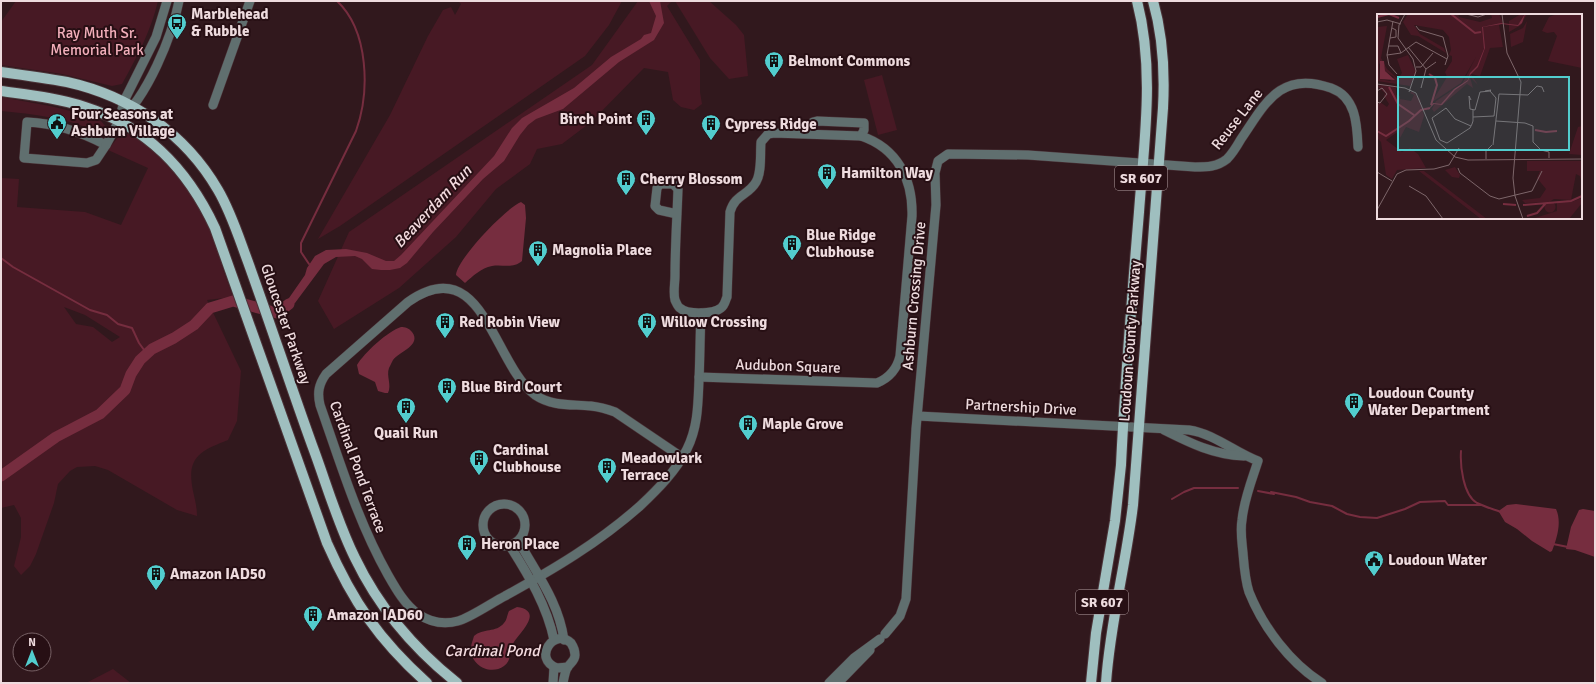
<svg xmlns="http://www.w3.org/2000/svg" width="1596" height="684" viewBox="0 0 1596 684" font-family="Signika,sans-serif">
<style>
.green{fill:#471924;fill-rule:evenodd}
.water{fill:#762d3f}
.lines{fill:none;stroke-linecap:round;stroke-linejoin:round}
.stream{stroke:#762d3f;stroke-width:2}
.river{stroke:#762d3f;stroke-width:11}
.minor-casing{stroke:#4b3338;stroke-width:10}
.major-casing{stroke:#4b3338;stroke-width:12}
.minor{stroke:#606f6f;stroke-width:9}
.major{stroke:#9fbfbf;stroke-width:10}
.labels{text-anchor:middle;stroke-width:4;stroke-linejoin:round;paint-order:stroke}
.shield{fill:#270f14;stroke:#b29ea1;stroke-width:1}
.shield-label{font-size:14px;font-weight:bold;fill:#eedbde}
.poi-label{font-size:15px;font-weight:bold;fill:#eedbde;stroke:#270f14;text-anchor:start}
.park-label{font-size:15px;fill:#f3afbb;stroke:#270f14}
.street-label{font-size:15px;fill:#eedbde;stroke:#270f14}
.water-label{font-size:16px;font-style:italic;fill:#f3dbdf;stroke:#270f14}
.inset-river{fill:none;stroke:#762d3f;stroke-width:2}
.inset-road{fill:none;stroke:#7d666a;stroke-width:1}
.view{fill:#52cdce;fill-opacity:0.15;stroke:#52cdce;stroke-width:2}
.inset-edge{fill:none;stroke:#eedbde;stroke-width:2}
</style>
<rect width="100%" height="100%" fill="#31181d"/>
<g class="green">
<path d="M16,1H158C151,31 137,57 122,84L112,86L62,74L1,65V22Z"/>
<polygon points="458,1 622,1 609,25 585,56 340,226 318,239 390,115 428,36 443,10 451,7 455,15 461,4"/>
<polygon points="638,1 672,1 667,6 700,60 700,92 702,104 694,110 681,107 673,100 668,72 644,68 591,122 562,144 537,149 530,164 496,189 456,237 399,288 334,329 318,301 349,232 592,65"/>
<polygon points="675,1 709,1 736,25 744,35 748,76 729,79 710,58"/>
<polygon points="882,75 897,130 878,135 864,80"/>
<path d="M1,97L50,106L75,112L101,121L106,127V133L100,137L95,136L96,131C65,118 34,114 1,111Z"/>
<path d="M124,134H132L162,156L201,206L225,264L222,266L233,297L207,300L241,371L237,421L228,440C200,451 186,457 193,491C195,500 197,507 197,516L177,510L108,470L95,466L77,467L70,471L58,484L54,503L36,554L30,566L21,575L14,566L21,537V518L14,505L1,508V178L19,179L17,207L85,212L121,225L148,168L108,150L119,136ZM64,307L85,315L120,337L112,342L93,327L76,324Z"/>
<polygon points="113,669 131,683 86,683"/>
</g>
<g class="water">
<polygon points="649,1 660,1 664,23 654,40 619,62 563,109 536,119 528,125 520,135 504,161 483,179 433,232 407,263 400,268 390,270 381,270 372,269 362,259 355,256 336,257 324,264 295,303 280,315 277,313 278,307 289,298 305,275 307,268 315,256 326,250 346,249 367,253 386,261 394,261 401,255 494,156 512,128 522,118 574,88 611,57 641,39 644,35 651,33 656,16"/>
<path d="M521,202L525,205L526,218L522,261C513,269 502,264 492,266C481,268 473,276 465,283L456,275C457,259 506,208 521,202Z"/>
<path d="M401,327C405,327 409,328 412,332C422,345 399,352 393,360C392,362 390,366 389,368C386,376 392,385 388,393H385L378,391L375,382L359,374L357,365C364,353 388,331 401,327Z"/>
<path d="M1516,504L1556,509C1562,522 1557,538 1552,551L1550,552L1532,541L1517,529L1505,522L1499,512L1500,510L1507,505Z"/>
<polygon points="1583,509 1595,511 1595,557 1575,550 1566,549 1571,527 1579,510"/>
<path d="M517,607C546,611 517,635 513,644C509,652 512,660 504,666C490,676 470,665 471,648C471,644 473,640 474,636C483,628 496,633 504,623C507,620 507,615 509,611Z"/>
</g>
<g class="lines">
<g class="stream">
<polyline points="1,258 13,267 90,310 107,315 118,324 132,328 139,343 147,354"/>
<path d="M309,264L301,252V243L356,131C370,92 369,31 337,1"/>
<path d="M1461,451C1460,465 1463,495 1477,503C1485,507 1493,509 1501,512"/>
<polyline points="1258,491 1274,494"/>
<polyline points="1271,492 1296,497 1310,502 1332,506 1347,514 1360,517 1377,518 1405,509 1420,502 1445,501 1448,505 1481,505"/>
<polyline points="1172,499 1184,492 1194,488 1238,488"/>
<polyline points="1553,544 1568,547"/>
</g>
<polyline class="river" points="1,476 56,437 100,414 125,390 131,374 140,360 152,349 174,338 194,325 210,308 233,301 277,313 289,304"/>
<g class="minor-casing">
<g id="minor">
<polyline points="213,105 250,1"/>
<path d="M119,121C147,97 172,37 179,1"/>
<path d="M27,122C55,123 81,132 106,145L96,160L87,163L24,158Z"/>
<polyline points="106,145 119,121 124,101 156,37 167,1"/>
<path d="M677,214L659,210L655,206L657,188L660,184H673L678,189C677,218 675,247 675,276C675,283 673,293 675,300C676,302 678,307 680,308C687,315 714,314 721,308C725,305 725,301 727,297L730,212C735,194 748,196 756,182C762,172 760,154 761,142L768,134L774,133L861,136L864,130V123L817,121L813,122L809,126L808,134"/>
<path d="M699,377L877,383C889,378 897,369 900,356L912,216C913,179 897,148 861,136"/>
<path d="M918,416L1189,430C1215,434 1234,452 1258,461C1252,480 1244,499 1242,520C1240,531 1242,542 1243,553C1244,565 1245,580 1249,592C1263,627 1290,663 1322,683"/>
<path d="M1164,430C1190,443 1214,455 1244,456"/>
<path d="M683,458L615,412C607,409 600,407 591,406C572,404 553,407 535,395C493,364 483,249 408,302L326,374C319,384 317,392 320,405C340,462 358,522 388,575C396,589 405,605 418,614C430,622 444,625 458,621C470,618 493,602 505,596C554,569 598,543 640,506C658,489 676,471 687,449C698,427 698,404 699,380C700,357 700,335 701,313"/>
<circle cx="504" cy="525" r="21"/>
<path d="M520,541L522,547C539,577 559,604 564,640"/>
<path d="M510,546C529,576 547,606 554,640"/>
<path d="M885,634L900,616L906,599L916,429L936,205L935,173L938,161L948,154L1028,155L1195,167C1207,167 1217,167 1227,159C1233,153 1237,146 1241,139C1265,104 1280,70 1331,88C1356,97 1357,124 1358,147"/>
<polyline points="553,683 554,667"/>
<path d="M563,683C564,678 565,672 567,668C570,663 575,661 575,655C575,650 573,646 571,643C554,627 532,659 557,668L568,667"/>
<polyline points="829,683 854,658 880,639"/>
<polyline points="838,683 870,650"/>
</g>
</g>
<g class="major-casing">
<g id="major">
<path d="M1,72C23,75 45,78 67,82C130,96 185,133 218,190C231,212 239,238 248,262C270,323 290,384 312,445C326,482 337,522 355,558C379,608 413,648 457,683"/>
<path d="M1,91C29,95 58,98 85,107C148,127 188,170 215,228L327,543C353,602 379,640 427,683"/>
<path d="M1091,683L1096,633L1115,521L1121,465C1125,380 1132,296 1139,212C1144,142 1155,70 1137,1"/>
<path d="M1106,683C1110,623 1126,564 1133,505L1163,108C1165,71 1163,36 1153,1"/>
</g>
</g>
<use href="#minor" class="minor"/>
<use href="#major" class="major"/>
</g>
<defs>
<g id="bus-pin" transform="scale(1)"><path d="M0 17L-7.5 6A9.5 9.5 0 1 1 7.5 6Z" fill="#52cdce" stroke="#270f14"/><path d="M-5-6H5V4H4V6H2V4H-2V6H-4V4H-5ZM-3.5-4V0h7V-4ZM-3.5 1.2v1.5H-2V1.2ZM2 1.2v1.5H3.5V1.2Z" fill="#111"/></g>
<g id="building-pin" transform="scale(1)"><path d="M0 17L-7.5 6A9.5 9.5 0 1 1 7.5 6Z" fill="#52cdce" stroke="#270f14"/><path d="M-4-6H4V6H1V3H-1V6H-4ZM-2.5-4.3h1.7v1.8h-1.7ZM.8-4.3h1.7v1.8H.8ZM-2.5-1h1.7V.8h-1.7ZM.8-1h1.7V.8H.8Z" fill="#111"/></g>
<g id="civic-pin" transform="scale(1)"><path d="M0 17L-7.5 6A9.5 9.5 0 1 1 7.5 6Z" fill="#52cdce" stroke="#270f14"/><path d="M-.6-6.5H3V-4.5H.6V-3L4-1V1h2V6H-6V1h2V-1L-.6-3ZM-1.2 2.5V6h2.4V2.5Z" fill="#111"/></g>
</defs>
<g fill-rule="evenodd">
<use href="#bus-pin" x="177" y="23"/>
<use href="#building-pin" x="774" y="61"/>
<use href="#building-pin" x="646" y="119"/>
<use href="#civic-pin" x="57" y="123"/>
<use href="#building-pin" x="711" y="124"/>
<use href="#building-pin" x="827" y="173"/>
<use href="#building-pin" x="626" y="179"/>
<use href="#building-pin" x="792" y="244"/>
<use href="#building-pin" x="538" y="250"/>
<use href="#building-pin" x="445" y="322"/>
<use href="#building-pin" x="647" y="322"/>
<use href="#building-pin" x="447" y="387"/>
<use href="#building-pin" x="1354" y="402"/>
<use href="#building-pin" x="406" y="407"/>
<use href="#building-pin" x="748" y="424"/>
<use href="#building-pin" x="479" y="459"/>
<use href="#building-pin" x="607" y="467"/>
<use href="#building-pin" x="467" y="544"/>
<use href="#civic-pin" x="1374" y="560"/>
<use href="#building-pin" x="156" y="574"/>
<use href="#building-pin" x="313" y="615"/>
</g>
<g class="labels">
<g class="shield">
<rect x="1115" y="166" width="52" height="24" rx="3"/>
<rect x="1076" y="590" width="52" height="24" rx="3"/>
</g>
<g class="shield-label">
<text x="1141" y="183">SR 607</text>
<text x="1102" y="607">SR 607</text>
</g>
<g class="poi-label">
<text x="191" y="19">Marblehead<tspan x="191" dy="17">&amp; Rubble</tspan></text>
<text x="788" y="66">Belmont Commons</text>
<text x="71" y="119">Four Seasons at<tspan x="71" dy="17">Ashburn Village</tspan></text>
<text x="632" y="124" text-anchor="end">Birch Point</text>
<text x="725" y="129">Cypress Ridge</text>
<text x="841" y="178">Hamilton Way</text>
<text x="640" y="184">Cherry Blossom</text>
<text x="806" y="240">Blue Ridge<tspan x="806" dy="17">Clubhouse</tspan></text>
<text x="552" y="255">Magnolia Place</text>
<text x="459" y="327">Red Robin View</text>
<text x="661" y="327">Willow Crossing</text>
<text x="461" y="392">Blue Bird Court</text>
<text x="1368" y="398">Loudoun County<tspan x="1368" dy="17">Water Department</tspan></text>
<text x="762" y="429">Maple Grove</text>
<text x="406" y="438" text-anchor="middle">Quail Run</text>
<text x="493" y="455">Cardinal<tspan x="493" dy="17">Clubhouse</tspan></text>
<text x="621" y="463">Meadowlark<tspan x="621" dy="17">Terrace</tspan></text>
<text x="481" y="549">Heron Place</text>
<text x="1388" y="565">Loudoun Water</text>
<text x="170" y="579">Amazon IAD50</text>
<text x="327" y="620">Amazon IAD60</text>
</g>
<g class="park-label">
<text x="97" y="38">Ray Muth Sr.<tspan x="97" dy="17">Memorial Park</tspan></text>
</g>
<g class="street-label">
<text transform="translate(1237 119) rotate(-52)" y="5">Reuse Lane</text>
<text transform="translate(914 296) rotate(-85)" y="5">Ashburn Crossing Drive</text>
<text transform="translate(286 324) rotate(71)" y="5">Gloucester Parkway</text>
<text transform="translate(1130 341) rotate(-86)" y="5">Loudoun County Parkway</text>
<text transform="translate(788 366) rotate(2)" y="5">Audubon Square</text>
<text transform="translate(1021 407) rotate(3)" y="5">Partnership Drive</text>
<text transform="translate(358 467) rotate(70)" y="5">Cardinal Pond Terrace</text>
</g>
<g class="water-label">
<text transform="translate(432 206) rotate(-47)" y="6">Beaverdam Run</text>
<text x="492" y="656">Cardinal Pond</text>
</g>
</g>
<g transform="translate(1377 14)">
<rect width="205" height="205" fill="#31181d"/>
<path d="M31,0H81L82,3L103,8L115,4L114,0H122L126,9L122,11L126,33L113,34L103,62L94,60L101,71L93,63L96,74L90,70L57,98L55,95L59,87L85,70L99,43L84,69L55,88L70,63L68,58L75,47V42L72,41L74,36L72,23L66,16L37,11L43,20L67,34L69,39L41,22L34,21L26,8ZM144,0H150L144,11L132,18V7ZM180,0H205V54L171,47L180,22L177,18L170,19L165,17L172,3ZM150,7L146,28L134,33L133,20L146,14ZM10,12L4,44L10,55L21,65L25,59L20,45L31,41L39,58L33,72L0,67V13ZM6,47L8,57L17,63L13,67L3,65L2,50ZM5,71L32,76L19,74V81L23,82V85L34,87L37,81L33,79L35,77L43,85L47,102L42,118L29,113L23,124L22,117L9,126L25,138L33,134L41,140L49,154L20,156L15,165L9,161L4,128L0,124V91L3,88L10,93L12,90L7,82L8,79L0,72ZM205,112V141L192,140L201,113ZM150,147H205V170L203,162L199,160L194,186L177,185L172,188L148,189L145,186L163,184L169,175L160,164L163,157H150ZM78,153L83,161L82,164L75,163L68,156ZM42,157H47L110,205H104ZM205,184V189L192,205H155L180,197V187L194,188ZM167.5 193a5.5 5.5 0 1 1 11 0a5.5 5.5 0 1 1-11 0Z" fill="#471924" fill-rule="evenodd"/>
<path d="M148,0L145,9L141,12L125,10L106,13L108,34L101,53L93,61L91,67L78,76L65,91L57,90L51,96L56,89L64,90L77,75L91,66L93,59L100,52L107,35L105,13L124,9L141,11ZM3,47H7L8,57L18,66L3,65Z" fill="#762d3f"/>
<path class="inset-river" d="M74,0L98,19L104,18M0,3L12,0L22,4M52,60L58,64L60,71L54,91M12,73L21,90L37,101M158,116L169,118L180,117M0,117L9,122L32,107L44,96L53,94M126,190L139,191M146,191L194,187L205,182M150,202L160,199L169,189"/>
<path class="inset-road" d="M28,0L22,11L21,24L36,45L39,57L32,78M89,0L101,3L110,0M125,0L130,39L144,68L136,164L138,182L146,205M16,7L10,41L12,51L20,60M0,8L10,6L24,10M39,12L42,16L66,23L71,42L68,51M13,24L19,23V16L15,14M12,32H21L24,39M31,33L49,55L44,74M10,41L24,39L39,28L70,45M39,53H44L56,39M49,55L59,48M0,70L28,74L39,79L59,126L78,143L91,146L205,145M0,77L5,74L10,80L3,89L0,88M94,86L92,82L93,95L98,96L103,78L113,77L114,76L108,77M96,103L117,102L119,84L113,77M119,107L148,109L156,112V128L164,136L172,138V144M94,112L78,105L69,94L55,104L63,126L70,129L93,114L95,110L96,107V96M116,131L122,80L151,81L160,72L165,73L167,78M0,135V151M109,145V137L115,131M81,154L83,159L113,182L122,185L155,177L165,157M0,158L15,167M32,172L49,182L66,205M0,196L20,160L29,156L57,155L72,151L82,134"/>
<path class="view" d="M21,63H192V136H21Z"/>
<rect width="205" height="205" class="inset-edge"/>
</g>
<rect width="1596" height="684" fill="none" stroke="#eedbde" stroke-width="4"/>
<g transform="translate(32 652)"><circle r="19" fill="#270f14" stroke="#776165"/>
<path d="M0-3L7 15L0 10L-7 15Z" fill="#52cdce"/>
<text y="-6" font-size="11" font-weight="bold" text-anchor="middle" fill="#eedbde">N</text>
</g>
</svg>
